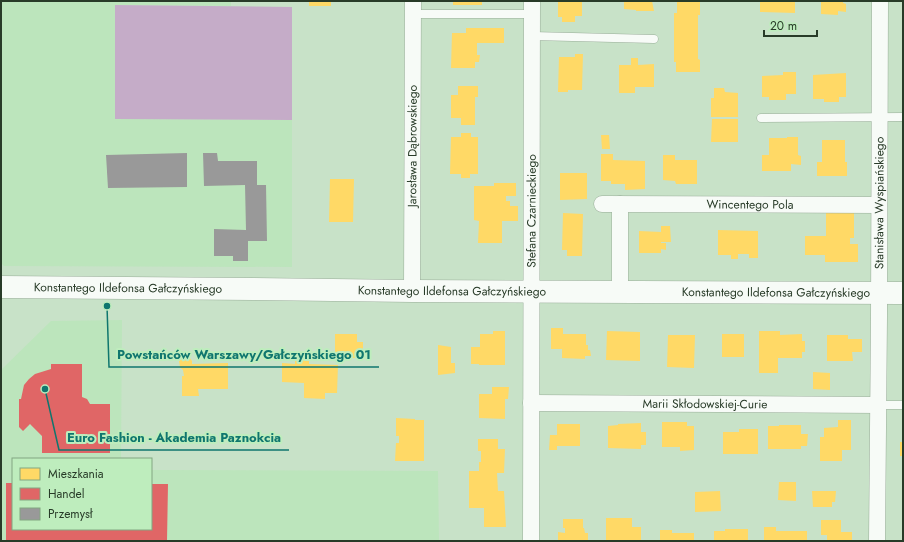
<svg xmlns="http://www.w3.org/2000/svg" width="904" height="542" viewBox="0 0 904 542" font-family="Jost,sans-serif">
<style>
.built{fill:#bce5bc}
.forest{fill:#c5acc8}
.homes{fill:#ffd966}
.shops{fill:#e06666}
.industry{fill:#999}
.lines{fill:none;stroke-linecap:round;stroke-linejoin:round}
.lane-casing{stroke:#99ad99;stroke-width:9}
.street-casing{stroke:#99ad99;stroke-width:17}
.secondary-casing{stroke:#99ad99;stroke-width:23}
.lane{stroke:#f7fbf7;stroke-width:8}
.street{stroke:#f7fbf7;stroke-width:16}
.secondary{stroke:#f7fbf7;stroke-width:22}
.labels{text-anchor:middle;stroke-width:4;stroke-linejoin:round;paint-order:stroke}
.street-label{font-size:12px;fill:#283b28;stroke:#beedbd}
.leader{fill:none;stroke:#0f766e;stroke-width:1.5}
.callout-dot{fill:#0f766e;stroke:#beedbd;stroke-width:1.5}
.callout-label{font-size:13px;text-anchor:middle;font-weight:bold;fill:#0f766e;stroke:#beedbd;stroke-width:4;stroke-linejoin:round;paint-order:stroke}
</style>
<rect width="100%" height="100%" fill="#c8e2c8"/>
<g class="built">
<polygon points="1,1 231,1 231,6 115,5 115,119 292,120 292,267 4,266 1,263"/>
<polygon points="122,320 121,459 13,459 13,529 151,529 151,470 438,471 439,541 1,541 1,370 51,321"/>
</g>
<polygon class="forest" points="115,5 292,7 292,120 115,119"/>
<g class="homes">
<rect x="309" y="1" width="22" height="5"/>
<rect x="453" y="1" width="29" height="4"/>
<polygon points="558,1 582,1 582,16 575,16 575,22 562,22 562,17 558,17"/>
<polygon points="624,1 652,1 654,11 636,11 636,10 624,9"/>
<polygon points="760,1 795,1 795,13 760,12"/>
<polygon points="821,1 843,1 843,3 846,4 846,12 838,11 838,15 821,14"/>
<polygon points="677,2 700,2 700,15 698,15 698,59 700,60 700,72 676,72 676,62 674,62 674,13 677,13"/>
<polygon points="466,28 504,28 504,43 477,43 477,55 480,55 479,62 475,62 475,68 451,68 452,33 466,33"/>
<polygon points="575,54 583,54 582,90 568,90 568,92 558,92 559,57 575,57"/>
<polygon points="631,58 638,58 638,65 654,64 654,87 635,87 635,93 619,93 619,65 631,65"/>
<polygon points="783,72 796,72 796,94 786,94 786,100 769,100 769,97 762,97 762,76 783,75"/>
<polygon points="846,73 846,97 839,97 839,102 824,102 824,99 813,99 813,75"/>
<polygon points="458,86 478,86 478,97 475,97 475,125 461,125 461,118 451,118 451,95 458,95"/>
<polygon points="714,88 724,88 725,92 738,93 738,117 711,117 711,98 714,98"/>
<polygon points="712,119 738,119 738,142 711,142"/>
<polygon points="461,133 471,133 471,137 478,137 478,174 470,174 470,178 461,178 461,174 450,174 451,137 461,137"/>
<polygon points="601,135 609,135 610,149 602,149"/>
<polygon points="787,137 798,137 798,155 801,156 801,165 791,164 791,171 762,171 762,155 769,155 769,138 787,138"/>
<polygon points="822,140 845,140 845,162 847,162 847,176 817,176 817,162 822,162"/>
<polygon points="601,154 613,154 613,160 645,161 645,189 625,190 625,184 611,184 611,181 601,181"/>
<polygon points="663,155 675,155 675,160 697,160 697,184 676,184 675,181 663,180"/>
<polygon points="560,173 587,173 587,199 560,200"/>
<polygon points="330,179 354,179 353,222 329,222"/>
<polygon points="494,183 516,183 516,196 506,196 506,201 510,201 510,206 518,206 518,221 502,221 502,243 478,243 479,221 474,220 474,186 494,186"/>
<polygon points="563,213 583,214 582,256 567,256 567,250 562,250"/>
<polygon points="826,213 854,213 854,238 850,238 850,244 858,244 858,262 825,262 825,255 805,255 805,236 826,236"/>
<polygon points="661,226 670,226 671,242 661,242 661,243 666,243 666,250 661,249 661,253 639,253 639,231 661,232"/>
<polygon points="718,230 758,231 758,258 749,258 749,254 738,254 738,259 731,259 731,255 718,255"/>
<polygon points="551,328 563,328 563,334 586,334 586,345 588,345 588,350 590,350 591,356 585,356 585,359 562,358 562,349 551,349"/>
<polygon points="493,331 505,331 505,365 479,365 479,364 471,364 471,347 480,347 480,334 493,334"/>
<polygon points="607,331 640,332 640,361 606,360"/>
<polygon points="759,331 780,331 780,335 802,334 802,341 805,341 805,352 802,352 802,358 778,358 778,373 759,373"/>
<polygon points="335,334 357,334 357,342 363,342 363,349 357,349 357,358 335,358"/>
<rect x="722" y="334" width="22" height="23"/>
<polygon points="668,335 695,335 694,368 667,367"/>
<polygon points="827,335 848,335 848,339 862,339 862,352 852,352 853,361 827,361"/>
<polygon points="438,345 451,347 451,363 455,363 455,373 438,375"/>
<polygon points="189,357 192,361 192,364 228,363 228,389 198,389 199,396 182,396 182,376 184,376 183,370 180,367 179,361 183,358"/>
<polygon points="295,359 309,360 309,364 338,365 337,393 325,393 325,399 304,398 304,383 282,382 282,363 295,364"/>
<polygon points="813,372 830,373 830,390 813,389"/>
<polygon points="492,387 509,387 508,399 505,399 505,419 479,418 479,394 492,394"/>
<polygon points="396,418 415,419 415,420 424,420 424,461 395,461 396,443 399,443 399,436 396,436"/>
<polygon points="838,420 851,420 851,450 842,450 842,461 820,461 820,437 824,437 824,428 838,427"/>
<polygon points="662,422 687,422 687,426 694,426 694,450 680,451 680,447 662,447"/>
<polygon points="641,423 641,432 646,432 646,445 641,445 641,449 608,448 608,426 618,425 618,424"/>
<polygon points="557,424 580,424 580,446 557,446 557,450 549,450 550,435 557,435"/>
<polygon points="779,425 801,425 801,434 808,434 807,446 801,446 801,449 768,449 768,426 779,426"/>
<polygon points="739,429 758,429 758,454 723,454 723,432 739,432"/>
<polygon points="478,439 498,439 498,449 505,449 504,473 497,473 498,491 504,491 506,527 484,527 484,508 469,508 469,471 479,471 479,462 481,462 481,451 478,451"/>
<rect x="900" y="442" width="3" height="14"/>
<polygon points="779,482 796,482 796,501 778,500"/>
<polygon points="720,491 721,511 695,512 695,492"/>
<polygon points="812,491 836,491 835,502 832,502 832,507 813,507"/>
<polygon points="606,518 632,518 632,527 641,527 641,541 606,541"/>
<polygon points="563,519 583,519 583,528 584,528 585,533 588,533 588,541 558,541 558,532 565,533 565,528 563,528"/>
<polygon points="821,520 841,520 841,532 852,532 852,541 827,541 827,535 821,535"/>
<polygon points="764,527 776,527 776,531 807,531 807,541 764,541"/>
<polygon points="725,529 748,529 748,541 714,541 714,531 725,531"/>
<polygon points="660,530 672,530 672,533 694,533 694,541 660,541"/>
</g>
<g class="shops">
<polygon points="51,364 82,364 82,397 87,399 90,404 110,404 110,453 42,453 42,436 30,424 23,431 19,427 19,399 21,399 24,385 29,379 35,374 51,369"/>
<polygon points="6,483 13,483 13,529 151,529 151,484 168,484 167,541 6,541"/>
</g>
<g class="industry">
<polygon points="187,153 187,187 108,188 106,155"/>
<polygon points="203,153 217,153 218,161 257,161 257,185 266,185 267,241 248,241 248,261 233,261 233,256 214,256 214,229 246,230 245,185 204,186"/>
</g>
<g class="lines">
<g class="lane-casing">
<g id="lane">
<polyline points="413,14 532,14"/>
<polyline points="532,36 654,39"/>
<polyline points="761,118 903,117"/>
<polyline points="879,405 903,405"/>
</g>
</g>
<g class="street-casing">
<g id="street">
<path id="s1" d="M602,204L879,205"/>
<path id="s2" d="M412,291L413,1"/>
<polyline points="620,292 620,204"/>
<path id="s3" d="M531,403L879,405"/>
<path id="s4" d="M531,541L532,1"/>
<path id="s5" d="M877,541L879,317L880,1"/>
</g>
</g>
<g class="secondary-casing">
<g id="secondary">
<path id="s6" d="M1,287L253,289L412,291L903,293"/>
</g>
</g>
<use href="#lane" class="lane"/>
<use href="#street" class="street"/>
<use href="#secondary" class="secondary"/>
</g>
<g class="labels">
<g class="street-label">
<text dy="4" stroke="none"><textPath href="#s2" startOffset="145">Jarosława Dąbrowskiego</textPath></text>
<text dy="4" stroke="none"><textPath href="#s5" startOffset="338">Stanisława Wyspiańskiego</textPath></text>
<text dy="4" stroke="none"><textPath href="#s1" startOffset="148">Wincentego Pola</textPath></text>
<text dy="4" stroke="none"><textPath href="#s4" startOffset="330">Stefana Czarnieckiego</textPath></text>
<text dy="4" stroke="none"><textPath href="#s6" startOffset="127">Konstantego Ildefonsa Gałczyńskiego</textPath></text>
<text dy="4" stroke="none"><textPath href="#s6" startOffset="451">Konstantego Ildefonsa Gałczyńskiego</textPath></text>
<text dy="4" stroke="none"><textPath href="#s6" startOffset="775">Konstantego Ildefonsa Gałczyńskiego</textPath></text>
<text dy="4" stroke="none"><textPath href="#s3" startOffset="174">Marii Skłodowskiej-Curie</textPath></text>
</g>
</g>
<path class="leader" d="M107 306L109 367H379M45 389L59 450H289"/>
<g class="callout-dot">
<circle cx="107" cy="306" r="4"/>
<circle cx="45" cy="389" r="4"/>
</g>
<g class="callout-label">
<text x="244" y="359">Powstańców Warszawy/Gałczyńskiego 01</text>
<text x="174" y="442">Euro Fashion - Akademia Paznokcia</text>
</g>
<rect width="904" height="542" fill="none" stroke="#283b28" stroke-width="4"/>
<rect x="12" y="458" width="140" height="72" fill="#beedbd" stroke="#82a681"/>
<rect x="20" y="468" width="20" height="12" fill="#ffd966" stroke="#82a681"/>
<text x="48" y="478" font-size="12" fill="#283b28">Mieszkania</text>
<rect x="20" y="488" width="20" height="12" fill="#e06666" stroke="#82a681"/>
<text x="48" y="498" font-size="12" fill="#283b28">Handel</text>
<rect x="20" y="508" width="20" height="12" fill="#999999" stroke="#82a681"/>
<text x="48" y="518" font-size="12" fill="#283b28">Przemysł</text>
<path d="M764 30v6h53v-6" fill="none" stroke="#283b28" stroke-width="2"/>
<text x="770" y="30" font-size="12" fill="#283b28" stroke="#beedbd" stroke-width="3" paint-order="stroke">20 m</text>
</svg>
